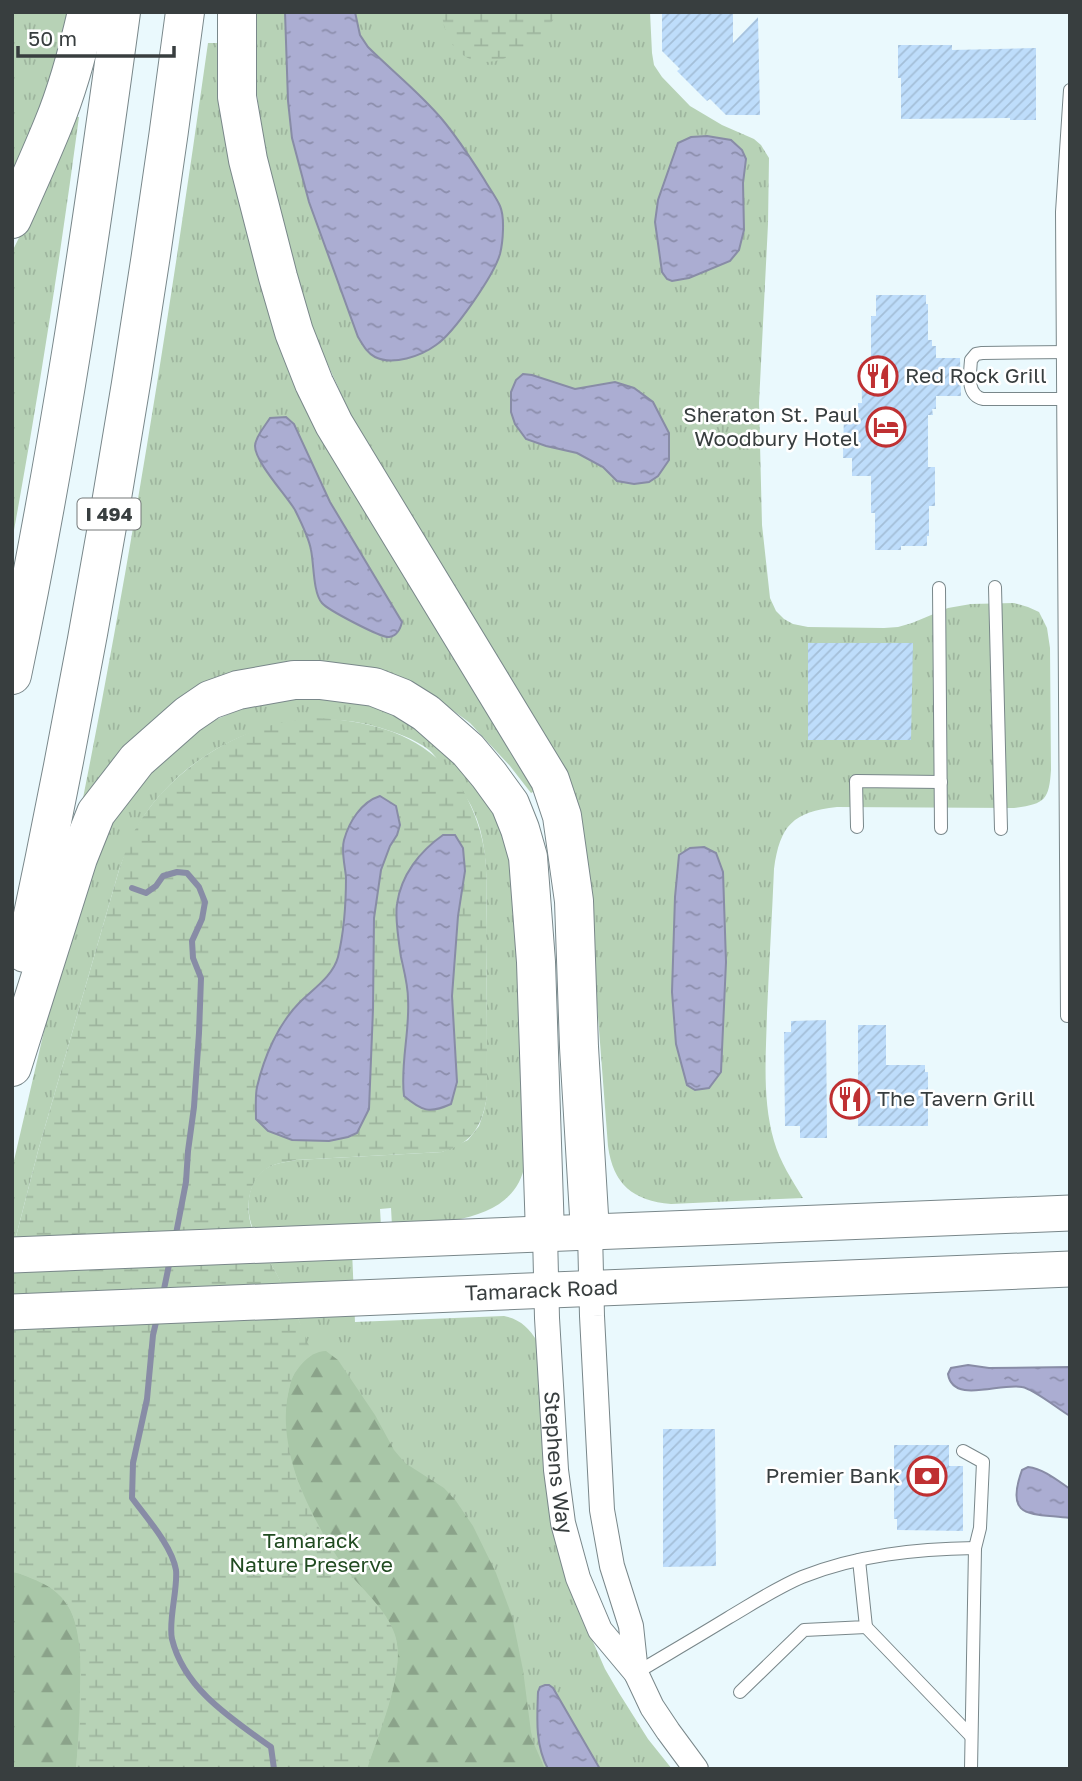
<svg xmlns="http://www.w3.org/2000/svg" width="1082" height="1781" viewBox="0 0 1082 1781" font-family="'Golos Text',sans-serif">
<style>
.grass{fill:url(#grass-tufts)}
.forest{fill:url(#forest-firs)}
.wetland{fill:url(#wetland-marsh)}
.water{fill:url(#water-ripples);stroke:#888ca6;stroke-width:2}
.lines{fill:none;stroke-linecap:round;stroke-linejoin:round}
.stream{stroke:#888ca6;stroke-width:6}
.building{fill:url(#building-hatch)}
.lane-casing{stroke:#79878a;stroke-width:14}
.street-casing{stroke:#79878a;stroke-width:26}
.secondary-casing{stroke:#79878a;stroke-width:37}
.highway-casing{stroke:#79878a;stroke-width:40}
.lane{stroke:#fff;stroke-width:12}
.street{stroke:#fff;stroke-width:24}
.secondary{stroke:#fff;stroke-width:35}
.highway{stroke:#fff;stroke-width:38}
.labels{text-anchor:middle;stroke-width:5;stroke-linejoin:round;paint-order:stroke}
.shield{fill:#fff;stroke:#747879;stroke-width:2}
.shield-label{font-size:19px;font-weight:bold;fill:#383e3f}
.poi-label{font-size:21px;fill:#383e3f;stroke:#fff;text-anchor:start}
.street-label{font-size:21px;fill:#383e3f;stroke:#fff}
.park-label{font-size:21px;fill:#214b21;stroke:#fff}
</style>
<defs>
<pattern id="grass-tufts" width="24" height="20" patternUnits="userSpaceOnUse" patternTransform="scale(1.75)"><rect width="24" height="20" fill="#b7d2b6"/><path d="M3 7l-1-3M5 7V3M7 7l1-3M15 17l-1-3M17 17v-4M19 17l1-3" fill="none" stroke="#9eb59e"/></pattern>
<pattern id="forest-firs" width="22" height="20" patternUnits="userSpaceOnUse" patternTransform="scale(1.75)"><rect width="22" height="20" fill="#a9c7a8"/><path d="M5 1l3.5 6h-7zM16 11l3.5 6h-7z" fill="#8ba38a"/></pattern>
<pattern id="wetland-marsh" width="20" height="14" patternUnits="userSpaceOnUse" patternTransform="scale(1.75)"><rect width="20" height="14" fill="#b7d2b6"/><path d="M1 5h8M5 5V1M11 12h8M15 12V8" fill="none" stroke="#9eb59e"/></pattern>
<pattern id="water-ripples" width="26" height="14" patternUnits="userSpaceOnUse" patternTransform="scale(1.75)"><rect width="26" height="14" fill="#abadd2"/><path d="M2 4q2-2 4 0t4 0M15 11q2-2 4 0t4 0" fill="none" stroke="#8c8eac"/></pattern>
<pattern id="building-hatch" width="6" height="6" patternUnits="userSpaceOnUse" patternTransform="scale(1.75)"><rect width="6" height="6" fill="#beddfb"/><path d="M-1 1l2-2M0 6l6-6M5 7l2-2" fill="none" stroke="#a4bfd8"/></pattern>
</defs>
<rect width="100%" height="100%" fill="#eaf9fd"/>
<g class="grass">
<polygon points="12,12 77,12 12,188"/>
<path d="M253,12H650L652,53L654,65L662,77L690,106L722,125L754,139L761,145L769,158L768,224L759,403L762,525L770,598L776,611L784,619L793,624L808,627L884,628L898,627L912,623L948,608L971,604L1014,603L1028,607L1039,612L1047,628L1050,648L1051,770C1049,800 1045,804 1014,808L837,807C793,812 780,825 774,869C772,917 769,965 767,1013C766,1055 762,1100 774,1141C780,1162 792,1180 803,1198L671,1204C633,1201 613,1184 608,1146L589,900L348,409L314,334L301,297L264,150L256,87Z"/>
<path d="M208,43H217L221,81L248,214L541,788L531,793L510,766L470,723L436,698L285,668L81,808C132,554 172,299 208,43Z"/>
<path d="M70,116L79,117C60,259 38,400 12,541V252L31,213Z"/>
<path d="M313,695L393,709L470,763L513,856L525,1163C516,1223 439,1223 392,1226L391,1208L380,1209L381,1226H351L355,1322L504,1316C520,1319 529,1328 537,1341L583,1619L605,1669L619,1693L648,1739L672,1769H12V1337H304C299,1317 288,1295 278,1277C270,1261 259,1246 253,1229C245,1210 247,1182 265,1169C275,1163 286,1162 296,1160L442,1152L468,1140L479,1126L484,1111L487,1096C487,1044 487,993 486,941C486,900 491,847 473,810C469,799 459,789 451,780C445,771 438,758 429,750C415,739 397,733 381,728C303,704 218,732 163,792C140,816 131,839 119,870L38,1151L12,1252V1169L67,932L104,836L135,790L166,756L206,724L252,704Z"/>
</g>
<g class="forest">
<path d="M326,1351L338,1360L375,1415L394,1450L405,1463L444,1488L456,1501L473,1526L496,1573L512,1616L523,1670L531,1732L534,1744L545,1769H367C378,1736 407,1668 395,1636C386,1609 361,1590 345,1568C321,1536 289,1472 285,1433C284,1417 286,1400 290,1385C294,1369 307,1352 326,1351Z"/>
<path d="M12,1572C23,1574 33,1578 43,1583C83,1605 81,1647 80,1688C80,1715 78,1742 76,1769H12Z"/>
</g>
<g class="wetland">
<path d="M441,12H558C541,45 486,83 455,48C446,38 444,25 441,12Z"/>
<path d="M316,718C377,721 434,737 465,794C475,813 482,833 485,855C488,883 486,912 486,940C487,992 487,1044 487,1096C482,1126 473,1143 442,1152L296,1160C286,1162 275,1163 266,1169C248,1181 245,1209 252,1228C259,1246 271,1263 280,1280C292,1304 304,1329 312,1355C306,1359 301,1364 297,1370C290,1378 289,1390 287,1400C279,1454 312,1525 344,1567C361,1589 387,1609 395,1635C406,1671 378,1733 367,1769H76C80,1728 90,1631 64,1599C50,1583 30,1579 12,1570V1252L38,1151L119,870C124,856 128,842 135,830C162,781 215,742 268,726C283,722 300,720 316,718Z"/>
</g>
<g class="water">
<path d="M285,12H355L360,35L368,47C392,71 419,92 441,118C457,137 470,157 484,179C489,188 496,197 500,206C505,217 503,242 500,254C494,275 454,333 436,345C421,356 393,366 375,357C367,353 363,345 358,337L309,202L292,138L288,101Z"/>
<polygon points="707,136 731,140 742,150 746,159 743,183 744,230 739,250 730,261 689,278 672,281 667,279 662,272 655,222 658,200 678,143 691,137"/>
<polygon points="523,374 532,375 575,389 615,382 634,388 653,402 669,433 669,460 658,476 649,482 634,484 617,481 603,467 577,453 546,446 526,439 515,424 511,412 511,392 516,380"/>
<path d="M286,417L294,424L330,502L402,622C400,630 397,636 389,637C381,638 328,610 322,603C313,593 314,564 311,550C309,538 301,522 295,510C286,495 255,462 255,446C255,437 265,426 270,418Z"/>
<path d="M380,796L396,806L400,825L397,835L390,846L381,870L374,918L373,1009L369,1109L357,1133L348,1137L329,1141L292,1140L268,1131L256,1119C256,1109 255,1097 257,1087C264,1057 278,1024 300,1002C313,989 333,976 338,957C344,932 346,903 346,877C345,866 341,851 344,840C349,822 361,802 380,796Z"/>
<path d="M443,835H455L463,848L465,871L458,916L452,996L457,1082L451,1104C429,1114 422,1111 404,1096C400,1064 410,1032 408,999C408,985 404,971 401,957C399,944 395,916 397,904C401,875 420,851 443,835Z"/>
<polygon points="704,847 716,853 723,872 726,962 721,1072 709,1088 695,1090 687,1085 676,1044 672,992 675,897 679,855 690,848"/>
<path d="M968,1365L989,1368L1070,1367V1416C1058,1409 1034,1389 1022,1387C1001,1382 953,1405 948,1374L951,1368Z"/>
<path d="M1028,1467C1044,1469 1057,1480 1070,1489V1518C1031,1513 1004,1520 1022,1470Z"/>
<path d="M545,1685H549L553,1688L600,1769H548C535,1745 537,1718 538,1692L540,1687Z"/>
</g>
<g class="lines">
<g class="stream">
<polyline points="132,888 146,893 156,886 163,876 177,872 187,873 199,887 205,902 202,919 192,941 193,958 201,978 199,1033 194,1107 188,1151 186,1182 175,1239"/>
<polyline points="163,1294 170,1260"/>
<path d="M157,1318L153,1335L147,1399L133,1463L132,1498C146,1517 172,1546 176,1570C178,1589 168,1621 172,1639C184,1689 232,1719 271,1747L274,1769"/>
</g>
</g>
<g class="building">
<polygon points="662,12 733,12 733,43 758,17 760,115 726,115 710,99 707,101 677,71 680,69 662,51"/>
<polygon points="898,45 952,45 952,50 1036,48 1036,120 1010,120 1010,118 901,119 901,78 898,78"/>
<polygon points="876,295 926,295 926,304 928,304 928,340 932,340 932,346 936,346 936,358 960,358 961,396 936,396 936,409 932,409 933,415 928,415 928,467 935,467 935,506 929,506 929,536 927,536 927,546 901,546 901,550 875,550 875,513 871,513 871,476 852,476 852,458 843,458 844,412 858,412 858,403 862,403 861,362 871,362 871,316 876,316"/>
<polygon points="808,643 913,643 911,740 808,740"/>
<polygon points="826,1020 827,1138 800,1138 800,1126 785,1126 784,1032 791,1032 791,1021"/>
<polygon points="858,1025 886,1025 886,1065 925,1065 925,1072 928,1072 928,1126 858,1126"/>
<polygon points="663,1429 715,1429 716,1566 663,1567"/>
<polygon points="894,1445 949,1445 949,1466 963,1466 963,1531 897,1530 897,1519 894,1519"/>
</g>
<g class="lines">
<g class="lane-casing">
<g id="lane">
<path d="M1069,352L982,353L976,354L971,360C970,374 966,395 983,399H1070"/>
<polyline points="995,587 1001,829"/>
<polyline points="939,588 941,828"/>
<polyline points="857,827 856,781 941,782"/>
<polyline points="1067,1016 1062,212 1070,90"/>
<polyline points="963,1451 983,1462 980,1528 975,1548 971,1769"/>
<polyline points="866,1627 970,1735"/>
<path d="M636,1673C666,1655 697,1637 728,1618C752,1604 776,1588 802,1577C857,1555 916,1549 975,1548"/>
<polyline points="740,1692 804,1630 866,1627 859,1560"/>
</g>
</g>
<g class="street-casing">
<g id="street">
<polyline points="590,1232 592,1316 602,1510 612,1566 631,1626 636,1673"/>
<path id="s1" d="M545,1234L547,1318L556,1470L563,1523L578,1578L600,1630L636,1673L652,1707L668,1731L696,1769"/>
</g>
</g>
<g class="secondary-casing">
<g id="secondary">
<polyline points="12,1255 1070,1213"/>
<path id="s2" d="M12,1312L1070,1269"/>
</g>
</g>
<g class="highway-casing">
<g id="highway">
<polyline points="237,12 237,97 248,160 278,277 294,332 314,383 334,424 357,462 550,780 562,816 574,901 579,1047 590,1232"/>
<path d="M12,219C26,188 40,157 53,125C68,89 78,51 87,12"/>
<path d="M12,675C58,456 91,234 121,12"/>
<path d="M25,953C91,642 144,327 185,12"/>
<polyline points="12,1067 78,858 96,813 137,760 188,715 210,700 238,690 294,680 320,680 374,687 402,698 426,713 468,750 489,775 510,804 520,829 528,857 536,962 545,1234"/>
</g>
</g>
<use href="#lane" class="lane"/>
<use href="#street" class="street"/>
<use href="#secondary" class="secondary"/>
<use href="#highway" class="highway"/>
</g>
<defs>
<g id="restaurant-ring" transform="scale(2.0125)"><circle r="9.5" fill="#fff" stroke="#bf3032" stroke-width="1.5"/><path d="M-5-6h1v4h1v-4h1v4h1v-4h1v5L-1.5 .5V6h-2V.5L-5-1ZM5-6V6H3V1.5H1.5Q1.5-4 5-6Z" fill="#bf3032"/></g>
<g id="hotel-ring" transform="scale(2.0125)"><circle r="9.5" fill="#fff" stroke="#bf3032" stroke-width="1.5"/><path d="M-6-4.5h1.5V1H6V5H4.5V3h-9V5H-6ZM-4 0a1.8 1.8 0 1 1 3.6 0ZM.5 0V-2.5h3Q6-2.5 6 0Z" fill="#bf3032"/></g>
<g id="bank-ring" transform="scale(2.0125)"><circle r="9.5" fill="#fff" stroke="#bf3032" stroke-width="1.5"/><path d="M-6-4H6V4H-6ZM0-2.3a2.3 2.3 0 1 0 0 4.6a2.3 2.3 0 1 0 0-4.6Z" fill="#bf3032"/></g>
</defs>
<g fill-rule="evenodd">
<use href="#restaurant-ring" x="878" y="376"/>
<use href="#hotel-ring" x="886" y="427"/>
<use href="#restaurant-ring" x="850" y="1099"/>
<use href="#bank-ring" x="927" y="1476"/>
</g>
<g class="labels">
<rect class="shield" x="77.5" y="498.5" width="63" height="31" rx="5"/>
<g class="shield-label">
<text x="109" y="521">I 494</text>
</g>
<g class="poi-label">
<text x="905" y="383">Red Rock Grill</text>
<text x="859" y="422" text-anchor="end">Sheraton St. Paul<tspan x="859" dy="24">Woodbury Hotel</tspan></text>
<text x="877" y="1106">The Tavern Grill</text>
<text x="900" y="1483" text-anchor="end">Premier Bank</text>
</g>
<g class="street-label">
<text dy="7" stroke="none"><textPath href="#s2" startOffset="530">Tamarack Road</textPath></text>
<text dy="7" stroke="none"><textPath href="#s1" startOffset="229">Stephens Way</textPath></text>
</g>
<g class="park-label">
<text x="311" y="1548">Tamarack<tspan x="311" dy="24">Nature Preserve</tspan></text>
</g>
</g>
<rect width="1082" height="1781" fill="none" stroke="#383e3f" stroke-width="28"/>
<path d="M18 46v10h156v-10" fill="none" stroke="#383e3f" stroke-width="3.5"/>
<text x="28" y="46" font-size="21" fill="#383e3f" stroke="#ffffff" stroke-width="5" paint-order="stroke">50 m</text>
</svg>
